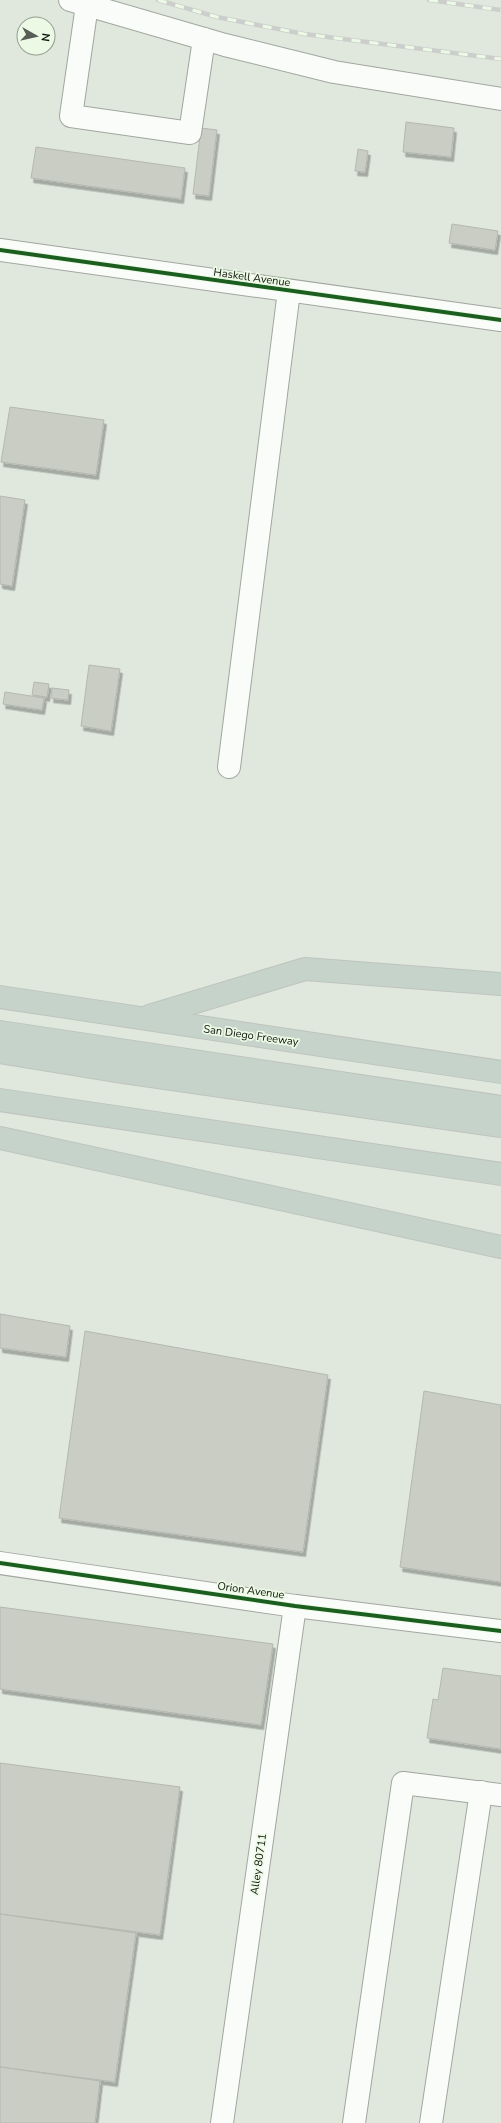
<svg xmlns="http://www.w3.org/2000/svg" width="501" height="2123" viewBox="0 0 501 2123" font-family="'Nunito Sans',sans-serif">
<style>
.building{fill:#c9cdc4;stroke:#b4b8af;filter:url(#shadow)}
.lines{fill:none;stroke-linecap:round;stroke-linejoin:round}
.minor-casing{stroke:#a1a79e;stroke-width:24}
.highway-casing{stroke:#bfc4be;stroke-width:24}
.minor{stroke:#fafcfa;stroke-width:22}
.highway{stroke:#c6d3ca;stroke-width:22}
.rail-casing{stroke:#cccecc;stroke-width:4.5}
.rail{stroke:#ecfae5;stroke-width:3;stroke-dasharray:9;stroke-linecap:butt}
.cycleway-casing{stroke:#ecfae5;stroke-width:6}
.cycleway{stroke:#1b5e20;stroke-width:4}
.labels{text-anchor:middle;stroke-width:3.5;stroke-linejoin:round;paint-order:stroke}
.street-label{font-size:11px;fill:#0f140d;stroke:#ecfae5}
</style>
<defs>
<filter id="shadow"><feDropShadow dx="2.5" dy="4.5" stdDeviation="0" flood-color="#0004"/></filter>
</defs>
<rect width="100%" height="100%" fill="#e0e8dd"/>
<g class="building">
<polygon points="406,122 454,128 451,157 403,152"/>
<polygon points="201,128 217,130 209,196 193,194"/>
<polygon points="36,147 185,168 181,199 31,178"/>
<polygon points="358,149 368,151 365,172 355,171"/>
<polygon points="452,224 498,231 495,250 449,243"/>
<polygon points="10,407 104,420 96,475 1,462"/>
<polygon points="0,496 25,500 12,586 0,584"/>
<polygon points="89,665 120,669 111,731 81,726"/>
<polygon points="34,682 49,684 47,697 32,695"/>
<polygon points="52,688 69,690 68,700 51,698"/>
<polygon points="5,692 44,698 42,710 3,704"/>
<polygon points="0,1314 70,1326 66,1357 0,1348"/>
<polygon points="85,1331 328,1375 303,1552 59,1518"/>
<polygon points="424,1391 501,1405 501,1582 400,1567"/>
<polygon points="0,1607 273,1644 261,1725 0,1689"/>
<polygon points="443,1668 501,1676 501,1749 427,1738 433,1699 438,1700"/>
<polygon points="0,1763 180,1787 160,1935 0,1914"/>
<polygon points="0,1914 136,1933 115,2082 0,2067"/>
<polygon points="0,2067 100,2081 95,2123 0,2123"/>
</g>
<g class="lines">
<g class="minor-casing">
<g id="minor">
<polyline points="70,0 225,45 334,72 501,99"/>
<polyline points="87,5 71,116 190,133 204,39"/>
<polyline points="0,250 501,320"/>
<polyline points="229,767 289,291"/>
<polyline points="0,1563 295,1606 501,1631"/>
<polyline points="222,2123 295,1606"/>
<polyline points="354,2123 403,1783 501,1795"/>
<polyline points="431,2123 481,1792"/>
</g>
</g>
<g class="highway-casing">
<g id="highway">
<polyline points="0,997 501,1072"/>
<polyline points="149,1016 305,969 501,984"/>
<polyline points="0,1032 501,1107"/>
<polyline points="0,1052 122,1072 501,1126"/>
<polyline points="0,1100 501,1174"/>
<polyline points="0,1138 501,1247"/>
</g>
</g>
<use href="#minor" class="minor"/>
<use href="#highway" class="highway"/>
<g class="rail-casing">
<g id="rail">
<polyline points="158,0 217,17 304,34 501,59"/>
<polyline points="429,0 501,10"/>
</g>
</g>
<use href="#rail" class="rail"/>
<g class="cycleway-casing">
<g id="cycleway">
<polyline points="0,250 501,320"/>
<polyline points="0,1563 295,1606 501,1631"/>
</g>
</g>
<use href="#cycleway" class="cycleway"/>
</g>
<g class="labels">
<g class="street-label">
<text transform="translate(252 277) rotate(8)" y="4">Haskell Avenue</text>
<text transform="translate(251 1035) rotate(8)" y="4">San Diego Freeway</text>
<text transform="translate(251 1590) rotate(8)" y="4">Orion Avenue</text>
<text transform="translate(258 1864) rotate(-82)" y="4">Alley 80711</text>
</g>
</g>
<g transform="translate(36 36) rotate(98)"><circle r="19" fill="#ecfae5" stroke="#949e8f"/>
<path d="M0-3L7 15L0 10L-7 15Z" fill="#585e56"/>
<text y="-6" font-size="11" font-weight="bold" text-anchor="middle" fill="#0f140d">N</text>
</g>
</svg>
